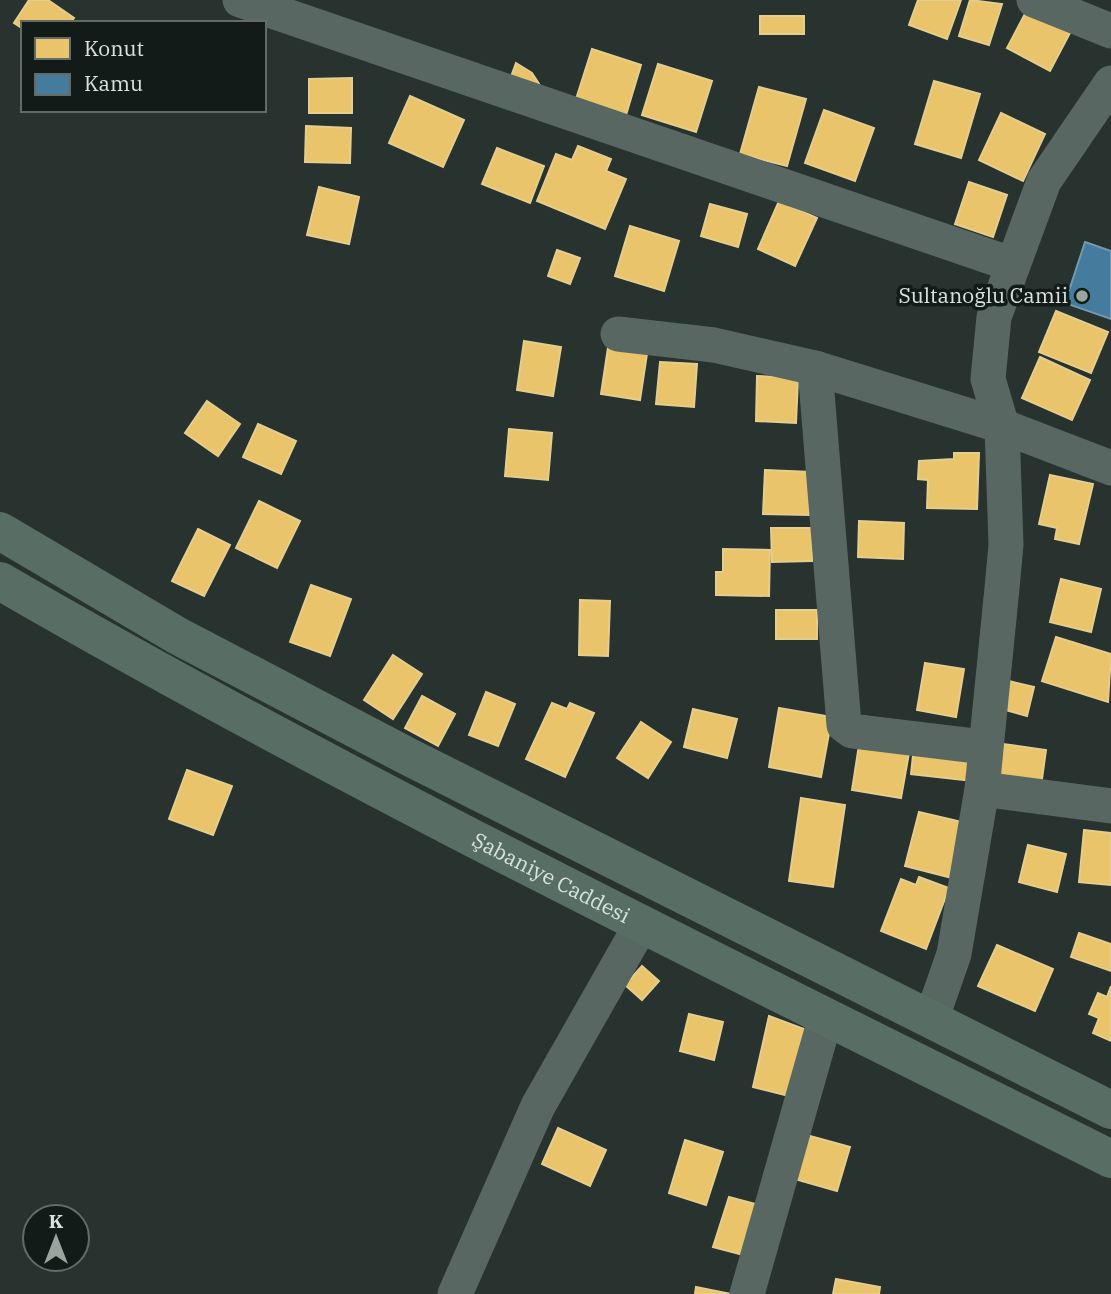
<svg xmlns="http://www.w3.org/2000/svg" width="1111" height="1294" viewBox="0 0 1111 1294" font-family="'IBM Plex Serif',serif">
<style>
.homes{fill:#e9c46a;stroke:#e4cd8d;stroke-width:2}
.public{fill:#457b9d;stroke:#719ab0;stroke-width:2}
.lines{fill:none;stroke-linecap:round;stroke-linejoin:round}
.minor{stroke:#586761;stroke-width:35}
.highway{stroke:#586e65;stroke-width:38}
.poi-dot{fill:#9aa5a0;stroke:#131b18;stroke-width:2.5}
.labels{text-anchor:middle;stroke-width:7;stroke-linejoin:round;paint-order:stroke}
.poi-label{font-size:21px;fill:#d8e3de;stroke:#131b18;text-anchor:end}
.street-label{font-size:21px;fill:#d8e3de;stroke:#131b18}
</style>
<rect width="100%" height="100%" fill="#28322e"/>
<g class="homes">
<polygon points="29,0 48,0 74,18 70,23 23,23 23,29 14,23"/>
<polygon points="918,0 961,0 947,39 909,25"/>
<polygon points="970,0 1002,4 989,45 959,36"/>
<polygon points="1028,8 1071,31 1050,71 1007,48"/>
<rect x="760" y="16" width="44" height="18"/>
<polygon points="592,49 641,65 626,115 576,99"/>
<polygon points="516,63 532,73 541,87 505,93"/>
<polygon points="658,64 712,81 696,132 642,115"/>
<polygon points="352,78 352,113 309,113 309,79"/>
<polygon points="934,81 980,94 961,158 915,144"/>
<polygon points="759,87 806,99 787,166 740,154"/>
<polygon points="410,96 464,120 443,167 389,143"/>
<polygon points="824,110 874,128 855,181 805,163"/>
<polygon points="1001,113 1045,134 1023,181 979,160"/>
<polygon points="306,126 351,128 350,163 305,162"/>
<polygon points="578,146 611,159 606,171 626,179 605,229 537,201 556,154 572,160"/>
<polygon points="497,148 544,166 530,203 482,184"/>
<polygon points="969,182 1007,195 993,237 955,224"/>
<polygon points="319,187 359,197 349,244 307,235"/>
<polygon points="779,201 817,218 795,266 758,249"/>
<polygon points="710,204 747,214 738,247 701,236"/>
<polygon points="630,226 679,241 664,291 615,276"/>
<polygon points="557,250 580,258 570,284 548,276"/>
<polygon points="1056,311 1108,332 1091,373 1039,352"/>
<polygon points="524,341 561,347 553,396 517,390"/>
<polygon points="609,341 648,347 640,400 601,394"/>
<polygon points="1040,357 1090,380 1072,420 1022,398"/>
<polygon points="660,362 697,364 694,407 656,404"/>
<polygon points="757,376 798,378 796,423 756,421"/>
<polygon points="207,401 240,424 218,456 185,433"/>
<polygon points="258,424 296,441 281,474 243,457"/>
<polygon points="509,429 552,433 548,480 505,476"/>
<polygon points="954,453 979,453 977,509 927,508 928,480 918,479 919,461 954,459"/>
<polygon points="765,470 811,472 809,515 763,514"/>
<polygon points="1050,475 1093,484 1079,544 1055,539 1057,528 1039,524"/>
<polygon points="259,501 300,521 277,568 236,548"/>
<polygon points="859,521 904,523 903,559 858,557"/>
<polygon points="771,528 812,528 812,561 772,562"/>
<polygon points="198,529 230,545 204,596 172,581"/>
<polygon points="723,549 770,550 769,596 716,595 716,572 723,572"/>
<polygon points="1061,579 1101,589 1091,632 1050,622"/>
<polygon points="311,585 351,599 330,656 290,642"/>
<polygon points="580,600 610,601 608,656 579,655"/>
<rect x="776" y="610" width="41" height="29"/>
<polygon points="1056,637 1111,654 1108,702 1042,681"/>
<polygon points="393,655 422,674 393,719 364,700"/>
<polygon points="925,663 964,669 956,717 917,710"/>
<polygon points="1009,681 1034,687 1027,716 1002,709"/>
<polygon points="486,692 515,704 498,746 469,735"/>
<polygon points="422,696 455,714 438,746 405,728"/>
<polygon points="552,703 567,709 570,703 594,713 565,777 526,759"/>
<polygon points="779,708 832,717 821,777 769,767"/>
<polygon points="693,709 737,719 727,758 684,747"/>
<polygon points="641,722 671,742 648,778 617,758"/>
<polygon points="1003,744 1046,750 1041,786 998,780"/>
<polygon points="859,745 909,753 901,798 852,790"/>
<polygon points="913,755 974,762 972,781 911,774"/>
<polygon points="187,770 232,786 213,835 169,819"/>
<polygon points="801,798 845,805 833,887 789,881"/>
<polygon points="919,812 966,823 952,878 905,866"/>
<polygon points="1084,830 1111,833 1111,885 1079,882"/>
<polygon points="1028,845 1066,854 1057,892 1019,882"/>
<polygon points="919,877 949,888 926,949 881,931 901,879 916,885"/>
<polygon points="1079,933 1111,944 1111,971 1071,957"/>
<polygon points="997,945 1053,969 1035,1011 978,986"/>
<polygon points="642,966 659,981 642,1000 625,985"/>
<polygon points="1111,986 1111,1041 1093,1033 1099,1018 1089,1014 1098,993 1107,997"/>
<polygon points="689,1014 723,1022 714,1060 680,1051"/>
<polygon points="769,1016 807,1030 789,1096 753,1087"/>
<polygon points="558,1128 606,1150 590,1186 542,1164"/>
<polygon points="810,1136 850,1147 837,1191 795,1179"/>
<polygon points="685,1140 723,1152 706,1205 669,1193"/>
<polygon points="729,1197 767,1207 755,1258 713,1247"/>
<polygon points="836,1279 880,1287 879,1294 833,1294"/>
<polygon points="696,1287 731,1294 695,1294"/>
</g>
<polygon class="public" points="1085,242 1111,251 1111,319 1065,303"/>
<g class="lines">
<g class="minor">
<polyline points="240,0 1011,264"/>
<polyline points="1034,0 1111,31"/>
<polyline points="618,334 714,345 815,368 1002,426 1111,468"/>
<polyline points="815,368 844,725 852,731 984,747"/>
<polyline points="982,789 1111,806"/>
<polyline points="931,1020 954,954 982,789 1002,588 1006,545 1002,426 988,379 994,317 1044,181 1111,83"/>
<polyline points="455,1294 538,1106 641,925"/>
<polyline points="747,1294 826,1016"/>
</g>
<g class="highway">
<polyline points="0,531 178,636 409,757 1111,1110"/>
<path id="s1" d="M0,581C361,790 738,972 1111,1159"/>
</g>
</g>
<circle class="poi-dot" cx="1082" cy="296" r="7"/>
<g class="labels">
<g class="poi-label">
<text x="1068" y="303">Sultanoğlu Camii</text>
</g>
<g class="street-label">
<text dy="7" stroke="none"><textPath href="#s1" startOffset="626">Şabaniye Caddesi</textPath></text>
</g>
</g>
<rect x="21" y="21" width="245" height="91" fill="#131b18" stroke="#626b67" stroke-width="2"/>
<rect x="35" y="38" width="35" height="21" fill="#e9c46a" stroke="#626b67" stroke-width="2"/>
<text x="84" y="56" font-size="21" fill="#d8e3de">Konut</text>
<rect x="35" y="74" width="35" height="21" fill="#457b9d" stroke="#626b67" stroke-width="2"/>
<text x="84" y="91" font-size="21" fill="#d8e3de">Kamu</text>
<g transform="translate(56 1238)"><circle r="33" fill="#131b18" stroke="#626b67" stroke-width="2"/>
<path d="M0-5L12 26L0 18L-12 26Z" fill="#9aa5a0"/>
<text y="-10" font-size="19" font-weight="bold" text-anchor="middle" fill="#d8e3de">K</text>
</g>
</svg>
